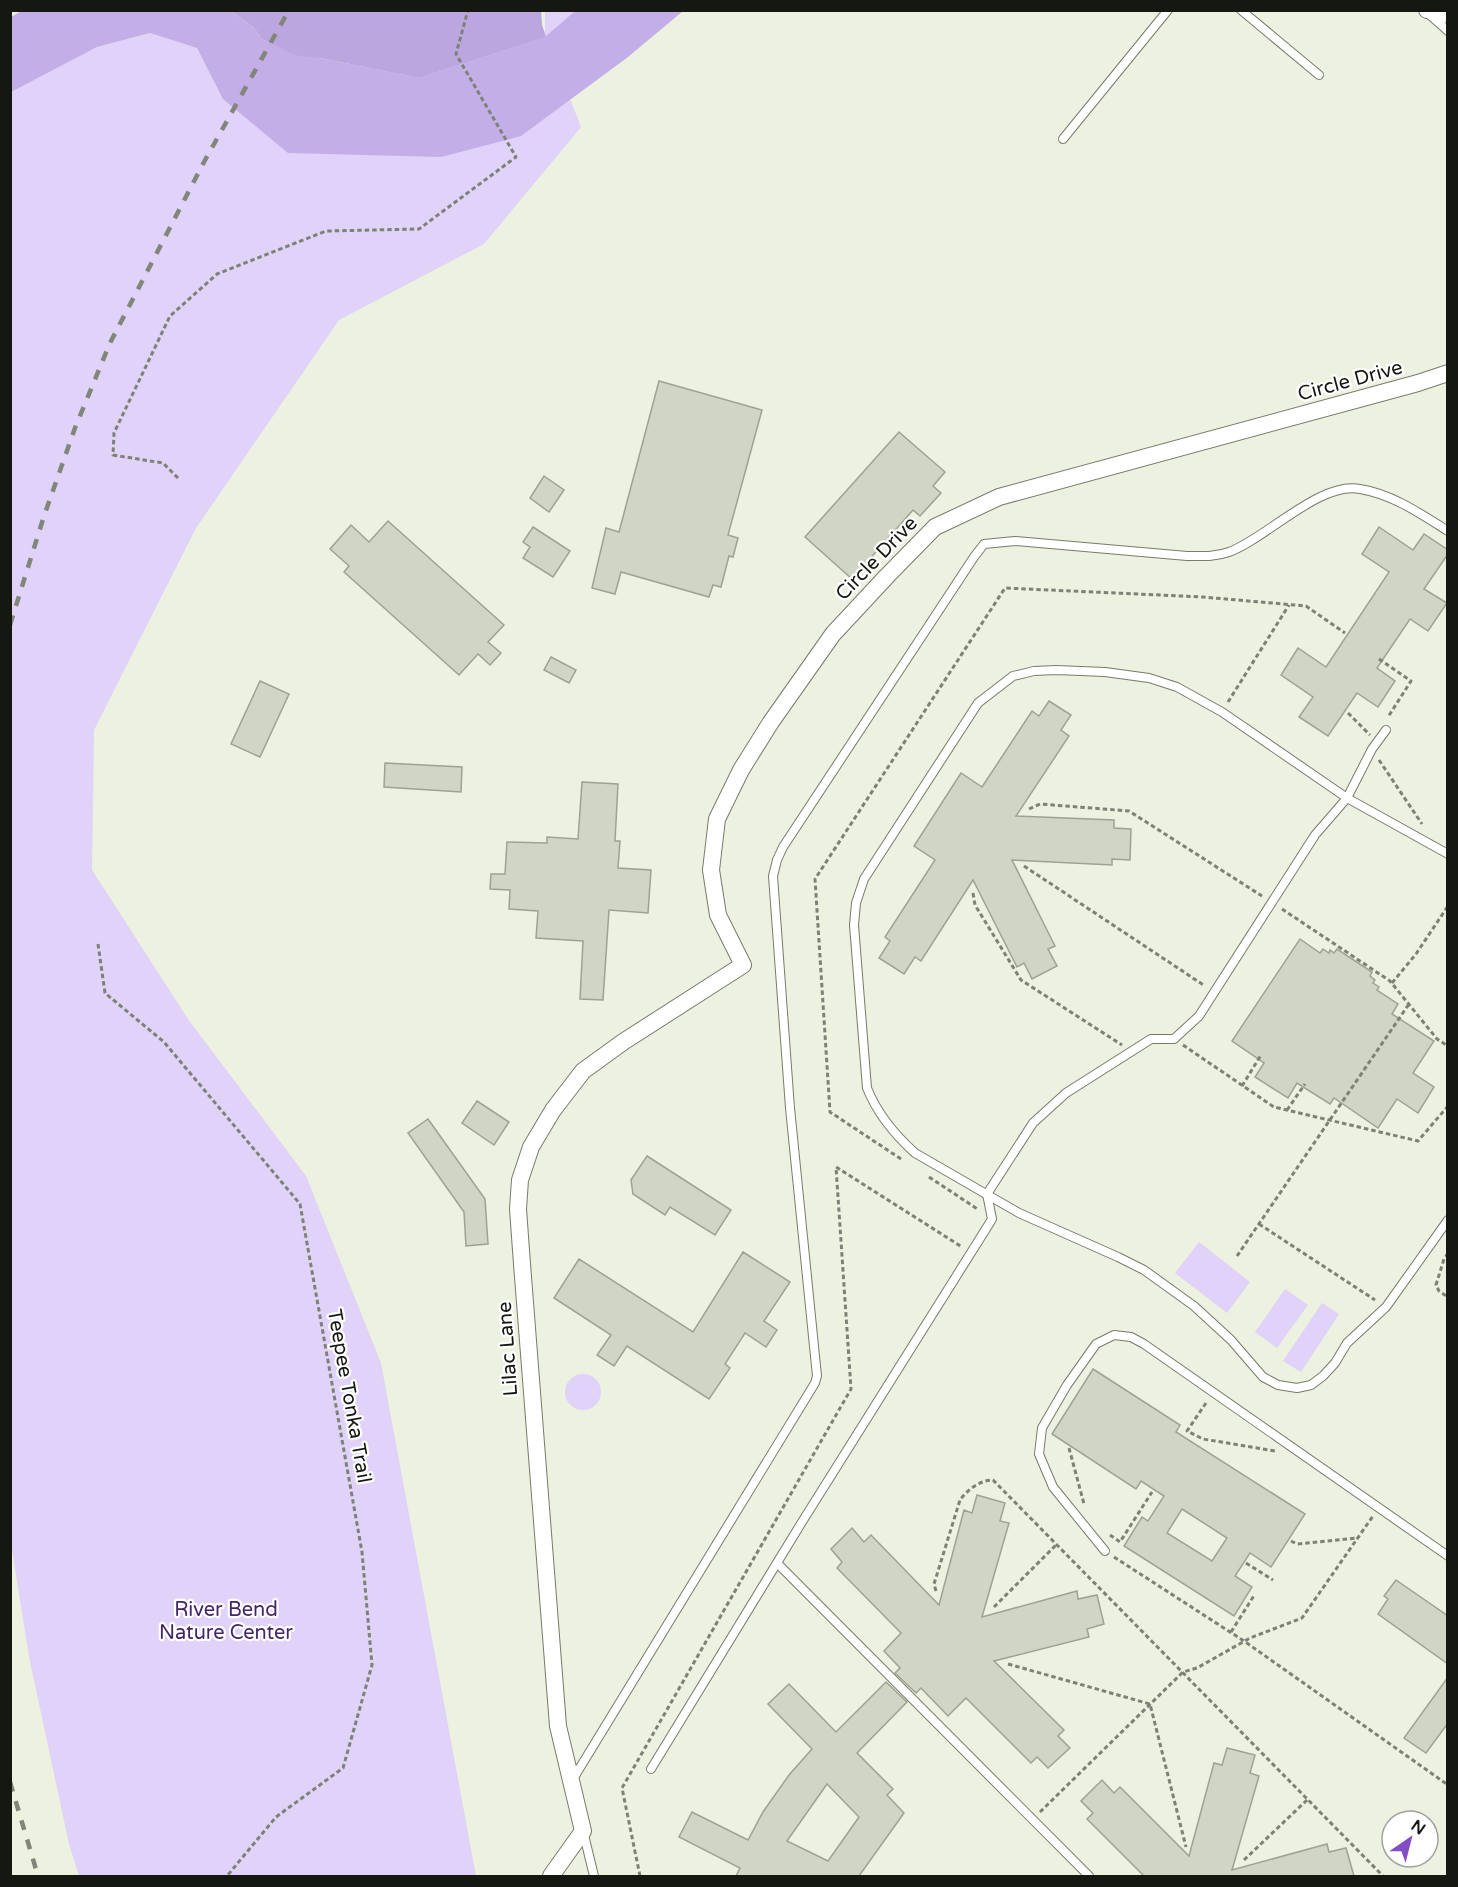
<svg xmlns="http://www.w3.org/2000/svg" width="1458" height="1887" viewBox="0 0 1458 1887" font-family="'Varela Round',sans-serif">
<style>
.green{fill:#e0d2f9}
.forest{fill:#bba6df}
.water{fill:#c3aee7}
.building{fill:#d0d5c4;stroke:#9ea292;stroke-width:1.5;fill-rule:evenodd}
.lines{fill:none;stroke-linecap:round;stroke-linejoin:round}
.lane-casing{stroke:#777b6c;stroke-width:10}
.street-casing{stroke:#777b6c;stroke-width:18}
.path{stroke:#7e8276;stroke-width:3;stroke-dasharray:4.5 3;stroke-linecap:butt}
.lane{stroke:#fff;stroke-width:8}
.street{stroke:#fff;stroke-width:16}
.rail{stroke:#82867a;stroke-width:4.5;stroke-dasharray:10 10;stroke-linecap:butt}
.labels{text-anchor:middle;stroke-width:4.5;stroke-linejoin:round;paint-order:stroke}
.street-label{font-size:20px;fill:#151711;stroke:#fff}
.park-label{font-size:20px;fill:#442568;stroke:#fff}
</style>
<rect width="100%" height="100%" fill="#ecf1e0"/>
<g class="green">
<polygon points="541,11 542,25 545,33 545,11 575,11 546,37 581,127 484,244 339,320 196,528 94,730 92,870 188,1019 306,1176 381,1363 476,1876 79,1876 69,1844 29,1657 10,1537 10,92 97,47 150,33 197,48 223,98"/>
<polygon points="1199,1242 1250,1282 1227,1313 1175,1273"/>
<polygon points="1285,1289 1308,1305 1277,1348 1255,1332"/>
<polygon points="1322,1303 1339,1314 1301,1372 1283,1361"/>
<circle cx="583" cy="1392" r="18"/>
</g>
<polygon class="forest" points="231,11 541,11 542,25 546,37 419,78 325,59 295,56 262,39 253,27"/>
<polygon class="water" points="23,10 231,11 253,27 262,39 295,55 325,59 419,78 545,37 575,11 683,11 628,57 521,136 441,157 288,153 223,99 197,48 150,33 97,47 11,92 11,17"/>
<g class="building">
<polygon points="659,381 762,410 728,535 738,538 733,557 729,556 721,587 713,585 709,597 621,572 615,594 592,588 606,528 619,532"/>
<polygon points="899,432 945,472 933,486 941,493 920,516 913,510 852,579 805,537"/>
<polygon points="544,476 564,490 549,512 530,498"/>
<polygon points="388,521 504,625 488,642 501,653 490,665 478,654 459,675 344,572 349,566 330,549 351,525 369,542"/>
<polygon points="533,527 570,551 553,577 523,558 530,547 523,542"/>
<polygon points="1379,527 1413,550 1424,534 1448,550 1448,554 1424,589 1447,603 1428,631 1410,619 1377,668 1395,681 1378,707 1357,693 1328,736 1299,717 1313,697 1281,675 1298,648 1326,667 1389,572 1362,554"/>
<polygon points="551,657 576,670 569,683 544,670"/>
<polygon points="260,681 289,694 260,757 231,744"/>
<polygon points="1049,701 1071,715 1061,730 1069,736 1016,816 1114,820 1114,828 1131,829 1130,860 1112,859 1112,865 1012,860 1055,946 1048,949 1057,966 1032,979 1024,963 1017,967 973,880 921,961 915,957 904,974 879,958 890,941 885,937 935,860 914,846 961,773 982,787 1032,711 1039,716"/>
<polygon points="385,763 462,767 461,792 384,787"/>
<polygon points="582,782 618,784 615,841 620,841 618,868 651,870 648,913 609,910 603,1000 580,999 583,941 536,938 538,911 509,909 510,890 490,889 491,874 505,874 507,842 547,843 547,837 578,839"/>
<polygon points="1300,939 1320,953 1323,949 1329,953 1330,950 1334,953 1337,949 1372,972 1370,976 1375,980 1373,983 1379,987 1377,990 1398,1004 1392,1014 1434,1041 1413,1073 1434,1087 1418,1113 1397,1099 1378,1128 1334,1098 1330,1104 1297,1083 1288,1098 1255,1077 1264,1063 1232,1041"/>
<polygon points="477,1101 509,1122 494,1145 462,1123"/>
<polygon points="428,1119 485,1199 488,1244 466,1246 464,1212 408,1133"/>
<polygon points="647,1156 731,1210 715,1235 670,1207 665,1215 633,1194 631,1180"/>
<polygon points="743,1252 790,1282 764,1321 777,1330 766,1347 745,1333 725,1364 730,1368 709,1399 627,1346 614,1366 597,1355 611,1335 554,1298 579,1259 693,1332"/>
<path d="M1093,1369L1180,1425L1176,1432L1305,1514L1271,1567L1250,1553L1235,1576L1252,1587L1234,1616L1124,1546L1142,1517L1148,1521L1164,1496L1141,1481L1136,1489L1052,1434ZM1182,1509L1227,1538L1212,1561L1167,1533Z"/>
<polygon points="977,1495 1005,1503 1000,1521 1009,1523 982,1617 1077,1591 1078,1599 1097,1595 1104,1624 1087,1629 1089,1637 994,1661 1064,1730 1058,1736 1070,1748 1048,1768 1037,1757 1031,1763 966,1698 948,1716 921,1688 916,1693 895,1673 900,1668 884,1651 901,1633 837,1568 842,1562 831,1549 852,1528 864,1542 871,1535 939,1605 964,1510 972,1513"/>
<polygon points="1396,1580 1448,1616 1448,1664 1378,1614 1388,1599 1384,1596"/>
<polygon points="1448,1677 1448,1723 1426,1753 1404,1738"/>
<path d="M886,1682L907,1702L857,1753L893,1789L887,1795L904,1813L859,1876H736L740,1868L679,1837L692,1812L748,1840L763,1812L789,1775L812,1749L768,1704L789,1684L836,1732ZM827,1784L859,1817L828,1861L787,1841Z"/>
<polygon points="1227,1748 1255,1755 1250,1773 1259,1776 1232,1870 1327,1844 1329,1852 1346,1848 1354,1876 1144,1876 1087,1819 1093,1813 1081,1801 1102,1780 1114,1793 1120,1787 1189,1856 1214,1763 1222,1765"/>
</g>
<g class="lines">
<g class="lane-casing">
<g id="lane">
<polyline points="1241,10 1319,75"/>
<polyline points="1430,15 1448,31"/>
<polyline points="1063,139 1168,10"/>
<path d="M1448,854L1347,798L1222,712L1177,687L1149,678L1105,672L1056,670L1034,671L1013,676L978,703L864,879L856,903L854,925L867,1088C877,1113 895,1135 915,1153L1019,1213L1118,1257L1144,1270L1194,1306L1231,1340L1263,1377L1278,1385L1297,1388L1311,1385L1323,1376L1335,1363L1347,1343L1386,1307L1448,1220"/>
<polyline points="1105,1551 1053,1487 1039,1454 1042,1428 1067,1385 1096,1344 1114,1335 1131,1337 1144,1344 1448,1556"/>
<polyline points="777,1563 1089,1876"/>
<polyline points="651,1769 802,1522 989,1224 992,1219 987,1194 1033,1123 1066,1093 1151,1039 1174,1039 1199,1016 1315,835 1347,798 1372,749 1386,730"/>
<path d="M573,1779L815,1383L817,1376L790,1108L773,876L777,860L783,847L974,557L984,544L1015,541L1187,556C1201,556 1215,557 1229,552C1267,538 1320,481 1360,489C1392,494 1421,514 1448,531"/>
<polyline points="583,1831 594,1876"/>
</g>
</g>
<g class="street-casing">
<g id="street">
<polyline points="1427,10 1448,15"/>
<polyline points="551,1876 583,1831 558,1726 522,1264 518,1209 520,1180 531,1147 553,1110 583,1071 623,1042 743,965 718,915 711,870 717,819 741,770 771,722 833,634 887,576 935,527 999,497 1418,383 1448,373"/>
</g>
</g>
<g class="path">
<polyline points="178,478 163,463 113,455 114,433 170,316 217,274 326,231 419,229 516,157 456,54 468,10"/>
<polyline points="1379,659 1411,681 1388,717"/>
<polyline points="1228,702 1289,605"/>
<polyline points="1348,713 1370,735"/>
<polyline points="1379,760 1422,824"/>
<polyline points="1029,809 1040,804 1129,811 1262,896"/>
<polyline points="1024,866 1205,986"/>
<polyline points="973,893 975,905 1021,980 1122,1045"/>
<polyline points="1282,909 1390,981 1437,1039 1448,1046"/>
<polyline points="98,944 105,993 164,1042 300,1204 362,1552 372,1665 343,1768 276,1817 227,1876"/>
<polyline points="1392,983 1416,954 1448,906"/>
<polyline points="1183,1045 1274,1107 1418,1141 1448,1106"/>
<polyline points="1242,1086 1261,1055"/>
<polyline points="1287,1110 1305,1084"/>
<polyline points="901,1159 830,1112 815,879 1005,588 1203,597 1306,606 1345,633"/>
<polyline points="929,1177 979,1210"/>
<polyline points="1259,1224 1375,1300"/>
<polyline points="1448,1253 1444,1259 1436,1285 1439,1291 1448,1297"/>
<polyline points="1237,1256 1409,1004"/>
<polyline points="1206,1403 1187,1431 1203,1439 1275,1451"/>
<polyline points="1069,1448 1084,1504"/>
<polyline points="1110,1535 1120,1542 1152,1492"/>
<polyline points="1291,1541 1297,1544 1358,1538"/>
<polyline points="1114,1557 1244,1641 1448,1785"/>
<polyline points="1246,1563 1273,1580"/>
<path d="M936,1591L934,1584L960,1500C967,1490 980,1480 993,1480L1383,1876"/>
<polyline points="994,1607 1056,1545"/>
<polyline points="1231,1632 1255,1594"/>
<polyline points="1008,1664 1150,1704 1186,1847"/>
<polyline points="1040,1812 1183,1672 1197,1668 1250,1638 1302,1618 1373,1516"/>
<polyline points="1244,1860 1307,1800"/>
<polyline points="640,1876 622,1788 851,1389 836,1167 962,1247"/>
</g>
<use href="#lane" class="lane"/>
<use href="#street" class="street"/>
<g class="rail">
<polyline points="10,625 44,516 75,428 110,343 204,162 289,10"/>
<polyline points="10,1782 38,1876"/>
</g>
</g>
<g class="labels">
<g class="street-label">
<text transform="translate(1350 380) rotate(-15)" y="7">Circle Drive</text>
<text transform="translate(876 558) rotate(-46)" y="7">Circle Drive</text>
<text transform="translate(507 1349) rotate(-94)" y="7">Lilac Lane</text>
<text transform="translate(350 1396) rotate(80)" y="7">Teepee Tonka Trail</text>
</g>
<g class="park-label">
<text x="226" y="1616">River Bend<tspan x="226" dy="23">Nature Center</tspan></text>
</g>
</g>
<rect width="1458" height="1887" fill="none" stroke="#151711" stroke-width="24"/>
<g transform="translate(1410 1839) rotate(35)"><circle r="28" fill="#ffffff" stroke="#a1a2a0" stroke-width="1.5"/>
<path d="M0-4.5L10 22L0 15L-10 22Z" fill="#834dc4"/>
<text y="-9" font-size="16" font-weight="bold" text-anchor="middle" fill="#151711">N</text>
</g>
</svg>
